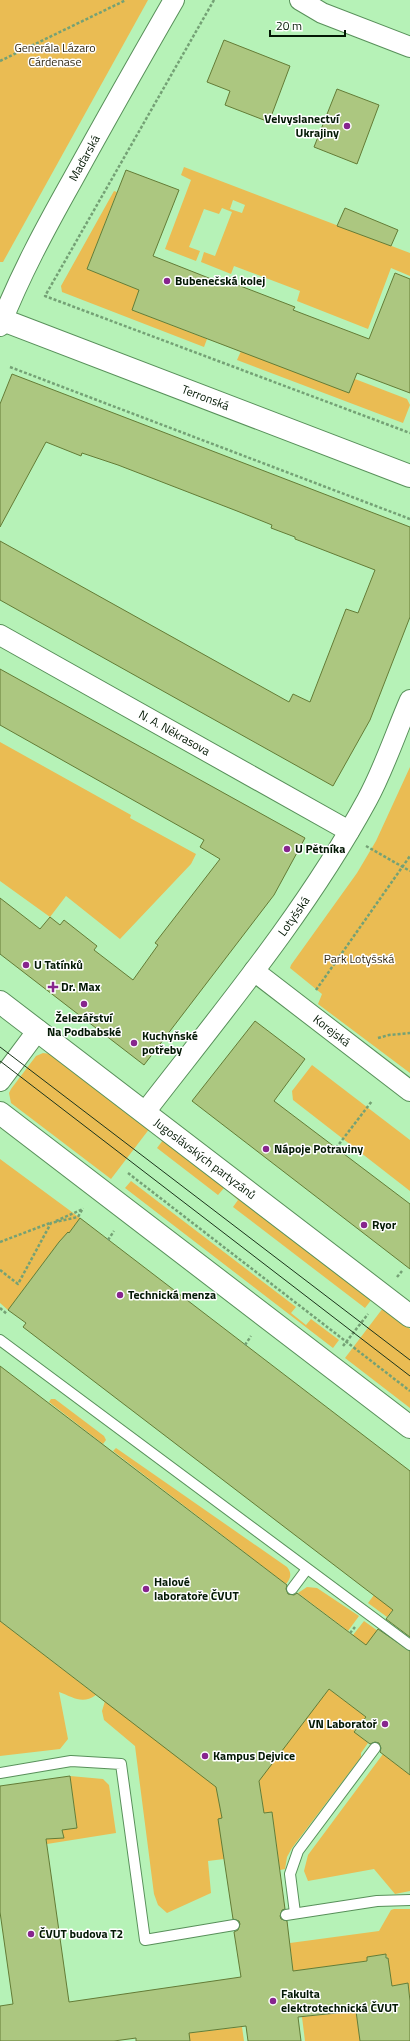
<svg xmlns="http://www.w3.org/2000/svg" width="410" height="2041" viewBox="0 0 410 2041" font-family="'Titillium Web',sans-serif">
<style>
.green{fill:#eabc53;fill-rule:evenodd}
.building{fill:#acc780;stroke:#647c36}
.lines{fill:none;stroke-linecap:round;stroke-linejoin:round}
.service-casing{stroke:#58905a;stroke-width:12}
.minor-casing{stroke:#58905a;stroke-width:22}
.tertiary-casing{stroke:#58905a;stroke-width:24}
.secondary-casing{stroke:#58905a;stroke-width:24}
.path{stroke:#74a175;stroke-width:2.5;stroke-dasharray:3 2;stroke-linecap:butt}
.service{stroke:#fff;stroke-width:10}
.minor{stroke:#fff;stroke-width:20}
.tertiary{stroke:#fff;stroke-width:22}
.secondary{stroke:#fff;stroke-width:22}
.tram{stroke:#1a341b;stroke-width:1}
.poi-dot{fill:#87258e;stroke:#fff;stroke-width:1.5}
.labels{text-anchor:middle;stroke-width:3;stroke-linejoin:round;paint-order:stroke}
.park-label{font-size:12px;fill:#312813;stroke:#fff}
.poi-label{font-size:12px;font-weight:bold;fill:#031804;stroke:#fff;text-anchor:start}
.street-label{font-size:12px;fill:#031804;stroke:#fff}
</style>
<rect width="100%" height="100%" fill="#b6f2b7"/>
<g class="green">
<polygon points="0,0 148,0 3,262 0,262"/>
<path d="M184,167L410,253V276L391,268L368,329L297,301L300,291L234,266L231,274L201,262L204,252L215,256L232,212L222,208L219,214L204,209L189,247L200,251L196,261L165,249L191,180L181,175ZM233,200L245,205L242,213L230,209Z"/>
<polygon points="114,191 117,192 87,269 139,290 132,310 207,339 204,347 62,292 61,286"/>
<polygon points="241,351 355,379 407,399 410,405 403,423 237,360"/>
<polygon points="0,742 131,815 130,818 196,854 191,864 120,939 66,896 50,917 0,881"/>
<polygon points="410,767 410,1073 318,1004 322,994 290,968 291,965 357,873 376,841"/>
<polygon points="43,1053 51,1054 150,1128 111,1179 11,1103 9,1093 11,1089 36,1056"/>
<polygon points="312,1065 410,1140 410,1191 293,1100 292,1091"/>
<polygon points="163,1140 372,1299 365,1308 233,1207 238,1200 224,1188 218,1195 157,1148"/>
<polygon points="0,1159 80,1218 69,1233 68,1232 59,1242 8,1310 0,1303"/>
<polygon points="131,1181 296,1307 291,1313 306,1325 311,1319 339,1340 333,1348 125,1188"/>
<polygon points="383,1308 410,1329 410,1408 345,1358"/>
<polygon points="51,1399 55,1399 104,1436 106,1440 103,1444 49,1402"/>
<path d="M116,1448L287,1567C292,1573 291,1578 286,1584L113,1451Z"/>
<polygon points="392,1571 410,1588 387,1617 368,1603"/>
<polygon points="307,1587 317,1588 359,1616 348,1631 298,1593"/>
<path d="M0,1621L96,1695C82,1705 73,1697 59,1692L68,1739L60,1749L0,1756Z"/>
<polygon points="364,1621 410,1654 372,1650 353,1635"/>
<polygon points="329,1689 366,1717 354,1731 368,1743 361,1753 361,1757 292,1848 287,1857 285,1869 280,1870 272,1812 264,1813 259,1779"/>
<polygon points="105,1701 216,1784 222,1818 219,1819 224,1859 208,1861 211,1893 167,1913 158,1905 154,1894 135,1746 104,1720 102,1711"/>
<polygon points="383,1754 410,1775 410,1891 395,1894 374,1869 308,1881 304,1871 308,1855"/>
<polygon points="70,1776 103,1779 109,1785 116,1833 47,1844 46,1839 63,1838 62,1830 77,1828"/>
<polygon points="394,1909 410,1909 410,2001 408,1983 392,1986 388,1958 385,1954 367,1957 367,1961 293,1971 290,1943 379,1931 391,1910"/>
<polygon points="356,2011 360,2041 305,2041 302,2017"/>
<polygon points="242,2027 244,2041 190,2041 189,2033"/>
</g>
<g class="building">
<polygon points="224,40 290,66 269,122 225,105 230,91 207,82"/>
<polygon points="337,89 379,105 357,164 314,147"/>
<polygon points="126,170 179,190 153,256 229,286 230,282 295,307 293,310 369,339 395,273 410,279 410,393 357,373 349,393 132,310 139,290 87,269"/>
<polygon points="345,208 398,230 391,246 337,226"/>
<polygon points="12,374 410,527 410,617 370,720 333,786 0,600 0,541 289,702 293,694 310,702 346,609 358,613 375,570 295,539 295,537 271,528 272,525 237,511 118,465 82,453 81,456 46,442 0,527 0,404"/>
<polygon points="0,669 305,838 274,895 144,1065 0,954 0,898 40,929 50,917 60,925 64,920 97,946 94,950 133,980 158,945 155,943 220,859 200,847 204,840 0,725"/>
<polygon points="255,1021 305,1059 274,1101 410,1204 410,1269 192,1101"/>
<polygon points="80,1218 410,1471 410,1637 386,1619 393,1610 23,1327 26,1323 8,1310 59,1242 68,1232 69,1233"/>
<polygon points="0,1366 287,1585 286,1589 288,1594 294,1595 297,1593 366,1645 378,1629 410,1651 410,1775 380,1752 381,1748 379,1743 375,1742 370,1744 354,1732 366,1717 329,1689 259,1781 264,1813 272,1812 285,1909 282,1910 280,1916 281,1919 287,1921 293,1971 367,1961 367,1957 386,1954 386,1958 388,1958 392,1986 408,1983 410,2001 410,2041 360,2041 356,2011 298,2017 301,2041 248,2041 246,2026 189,2033 190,2041 136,2041 136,2038 114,2041 0,2041 0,2006 13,2004 0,1912 0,1786 70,1776 77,1828 62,1830 64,1838 46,1839 69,2002 241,1977 234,1932 238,1930 240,1924 239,1921 233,1919 218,1819 222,1818 216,1787 0,1621"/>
</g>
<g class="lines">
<g class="service-casing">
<g id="service">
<polyline points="0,1340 410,1645"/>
<polyline points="292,1589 307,1569"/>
<polyline points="0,1773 71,1761 121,1764 145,1940 234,1925"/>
<polyline points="295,1913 290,1874 298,1851 375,1748"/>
<polyline points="286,1915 377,1901 410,1900"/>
</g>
</g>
<g class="minor-casing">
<g id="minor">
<polyline points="300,0 322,13 410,47"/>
<path id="s1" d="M0,326C20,275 46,227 73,179C106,119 140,59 174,0"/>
<path id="s2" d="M0,635L349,831"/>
<path id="s3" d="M254,971L410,1091"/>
<polyline points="0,1081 38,1030"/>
<path id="s4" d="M145,1112C223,1011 306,912 367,800C384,769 396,732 410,700"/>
</g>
</g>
<g class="tertiary-casing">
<g id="tertiary">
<path id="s5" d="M0,319L410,476"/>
</g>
</g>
<g class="secondary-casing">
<g id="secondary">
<path id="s6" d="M0,1002L410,1316"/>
<polyline points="0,1113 410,1427"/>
</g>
</g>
<g class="path">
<polyline points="214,0 45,296 410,433"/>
<polyline points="0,61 126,0"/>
<polyline points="10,367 410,519"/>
<polyline points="366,846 410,871"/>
<polyline points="316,990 410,856"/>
<polyline points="378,1038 389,1035 410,1033"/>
<polyline points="336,1148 372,1101"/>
<polyline points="128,1173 410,1391"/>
<polyline points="56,1221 83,1209"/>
<polyline points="108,1240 114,1231"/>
<polyline points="0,1242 50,1223"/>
<polyline points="0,1270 18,1284 51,1223 78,1217 83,1208"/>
<polyline points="397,1277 402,1271"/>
<polyline points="0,1308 7,1314"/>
<polyline points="245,1345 251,1336"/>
<polyline points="343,1346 368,1314"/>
<polyline points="350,1633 355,1627"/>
</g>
<use href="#service" class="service"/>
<use href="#minor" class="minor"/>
<use href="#tertiary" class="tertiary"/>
<use href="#secondary" class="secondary"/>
<g class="tram">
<polyline points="0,1047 410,1360"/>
<polyline points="0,1061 410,1376"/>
</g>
</g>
<g class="poi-dot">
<circle cx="347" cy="126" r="4"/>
<circle cx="167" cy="281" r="4"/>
<circle cx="287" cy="849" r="4"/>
<circle cx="26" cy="965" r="4"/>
<path d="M51 981h4v4h4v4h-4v4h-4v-4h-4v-4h4z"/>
<circle cx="84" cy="1004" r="4"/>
<circle cx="134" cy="1043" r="4"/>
<circle cx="266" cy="1149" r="4"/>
<circle cx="364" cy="1225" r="4"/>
<circle cx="120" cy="1295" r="4"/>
<circle cx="146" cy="1589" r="4"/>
<circle cx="385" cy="1724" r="4"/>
<circle cx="205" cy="1756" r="4"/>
<circle cx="31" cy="1934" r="4"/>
<circle cx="273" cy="2001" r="4"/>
</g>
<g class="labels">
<g class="park-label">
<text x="55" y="52">Generála Lázaro<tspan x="55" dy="14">Cárdenase</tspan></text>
<text x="359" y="963">Park Lotyšská</text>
</g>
<g class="poi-label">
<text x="339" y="123" text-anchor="end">Velvyslanectví<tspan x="339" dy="14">Ukrajiny</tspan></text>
<text x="175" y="285">Bubenečská kolej</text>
<text x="295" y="853">U Pětníka</text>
<text x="34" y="969">U Tatínků</text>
<text x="61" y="991">Dr. Max</text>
<text x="84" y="1022" text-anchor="middle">Železářství<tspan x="84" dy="14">Na Podbabské</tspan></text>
<text x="142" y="1040">Kuchyňské<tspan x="142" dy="14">potřeby</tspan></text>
<text x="274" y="1153">Nápoje Potraviny</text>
<text x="372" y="1229">Ryor</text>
<text x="128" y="1299">Technická menza</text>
<text x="154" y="1586">Halové<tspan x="154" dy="14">laboratoře ČVUT</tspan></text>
<text x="377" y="1728" text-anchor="end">VN Laboratoř</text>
<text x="213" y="1760">Kampus Dejvice</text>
<text x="39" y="1938">ČVUT budova T2</text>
<text x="281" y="1998">Fakulta<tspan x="281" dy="14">elektrotechnická ČVUT</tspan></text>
</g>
<g class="street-label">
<text dy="4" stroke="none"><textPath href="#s1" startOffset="188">Maďarská</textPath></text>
<text dy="4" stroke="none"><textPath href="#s5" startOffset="220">Terronská</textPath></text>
<text dy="4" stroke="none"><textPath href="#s2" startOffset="200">N. A. Někrasova</textPath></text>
<text dy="4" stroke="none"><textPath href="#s4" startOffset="246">Lotyšská</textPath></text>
<text dy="4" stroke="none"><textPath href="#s3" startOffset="98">Korejská</textPath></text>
<text dy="4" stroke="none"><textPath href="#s6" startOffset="258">Jugoslávských partyzánů</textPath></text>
</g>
</g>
<path d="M270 30v6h75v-6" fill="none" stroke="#031804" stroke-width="2"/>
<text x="276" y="30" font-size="12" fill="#031804" stroke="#ffffff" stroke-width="3" paint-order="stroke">20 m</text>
</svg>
